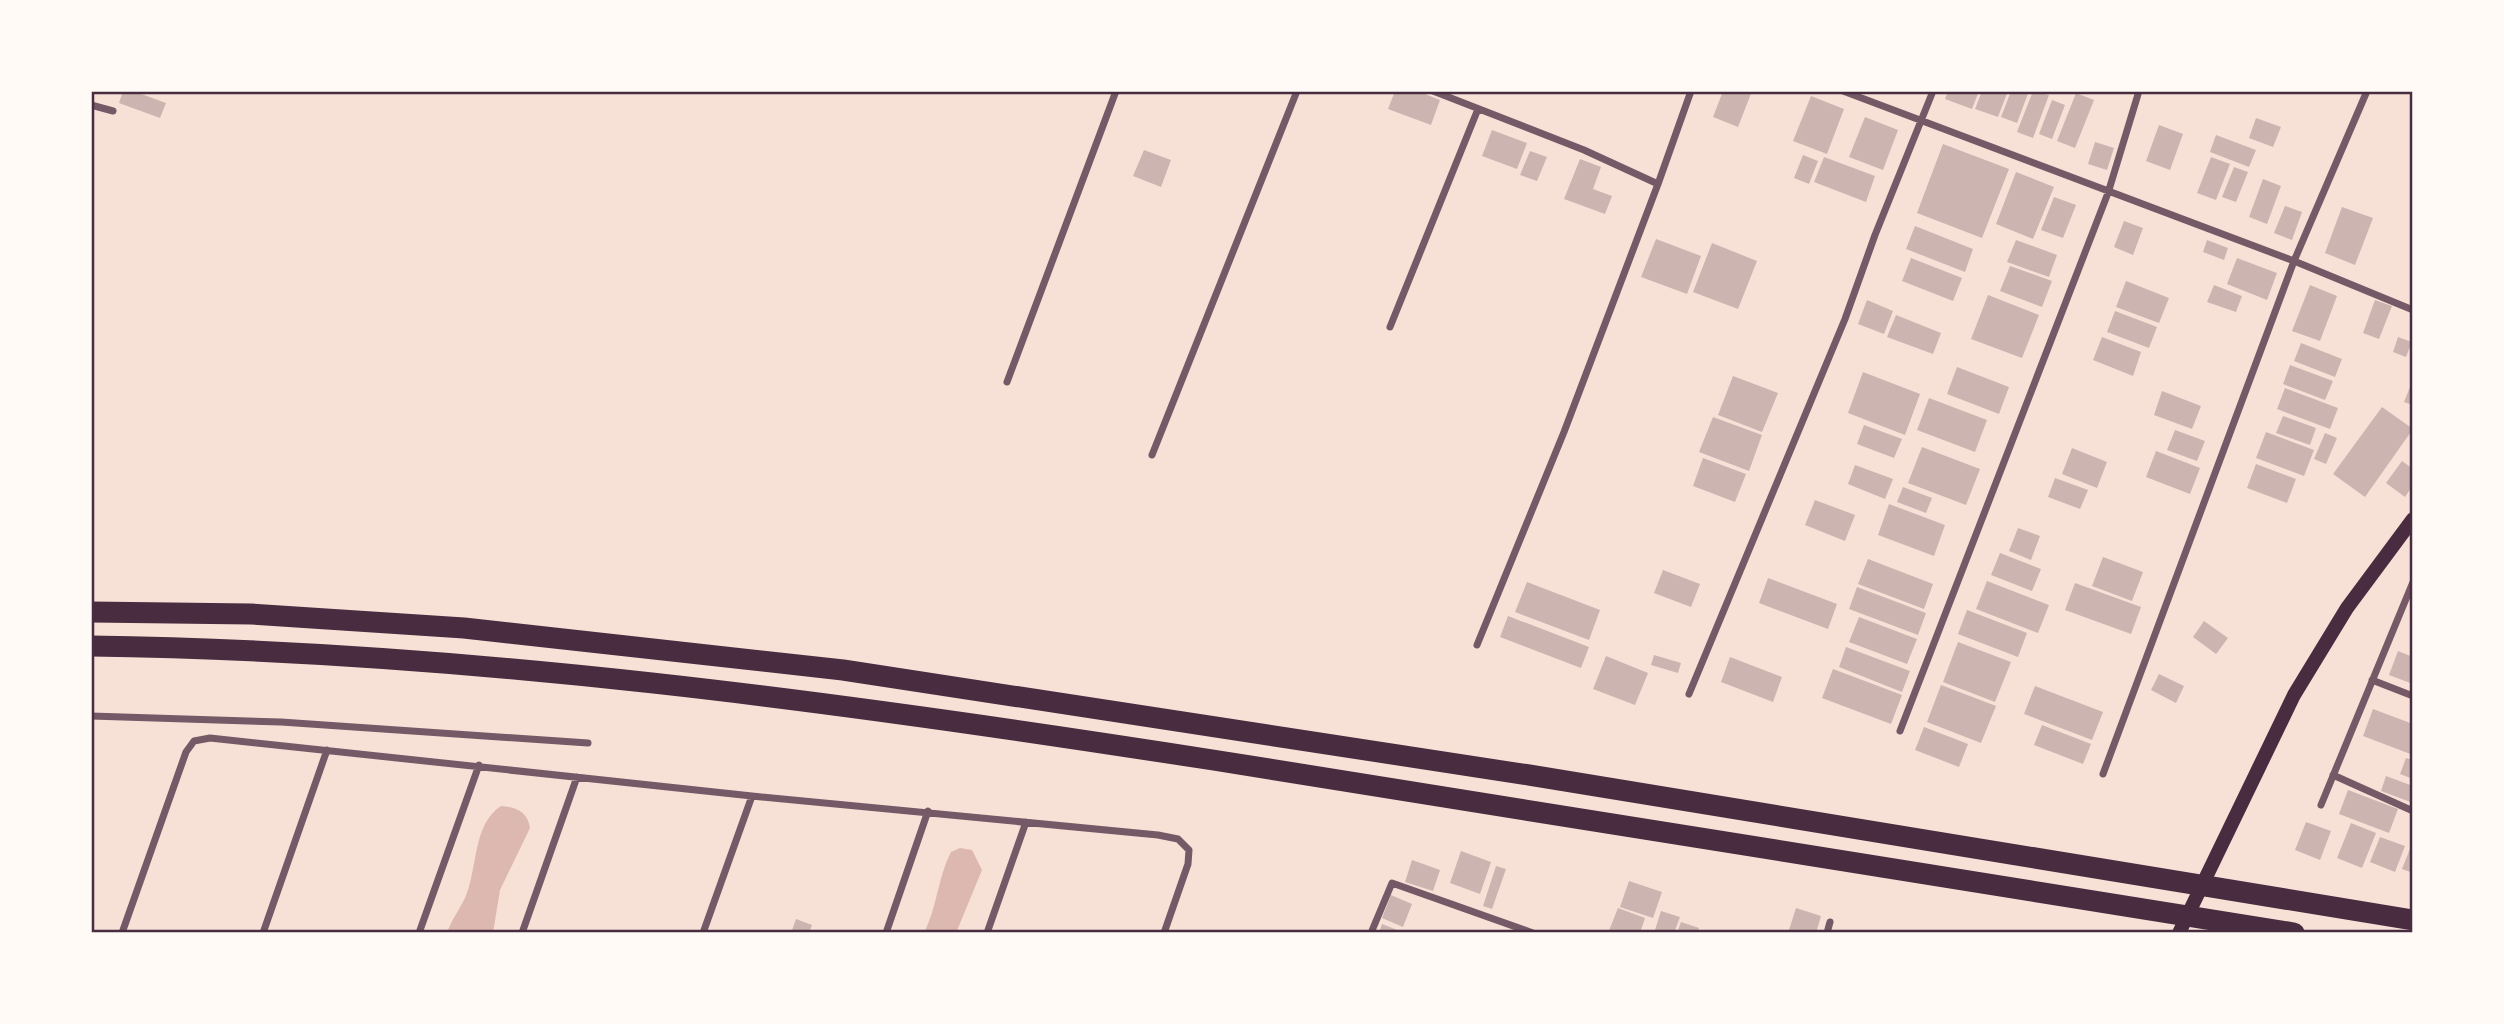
<svg xmlns="http://www.w3.org/2000/svg" width="2504" height="1024" font-family="'Varela Round',sans-serif">
<style>
.water{fill:#dcb8b0}
.building{fill:#ccb4b1}
.lines{fill:none;stroke-linecap:round;stroke-linejoin:round}
.minor{stroke:#755966;stroke-width:7}
.secondary{stroke:#4a2c40;stroke-width:14}
.motorway{stroke:#4a2c40;stroke-width:21}
.neatline{fill:none;stroke:#4a2c40;stroke-width:2.5}
</style>
<rect width="100%" height="100%" fill="#f7e1d7"/>
<!-- water -->
<path class="water" d="M501,806C516,807 528,812 530,828L500,890L493,933H447C451,921 459,910 465,898C478,869 472,825 501,806Z
M960,848L972,850L982,870L956,933H924C937,907 938,877 951,852Z"/>
<!-- building -->
<path class="building" d="M123,91H133L166,103L160,118L119,103Z
M1395,91H1417L1440,100L1431,125L1388,109Z
M1723,91H1752L1738,127L1713,117Z
M1948,91H1979L1972,109L1945,99Z
M1982,91H2008L1998,117L1975,109Z
M2011,91H2029L2017,123L2001,117Z
M2033,91L2049,95L2033,138L2017,132Z
M2076,93L2094,100L2075,148L2057,141Z
M1811,96L1844,109L1827,154L1793,141Z
M2052,100L2065,105L2052,139L2039,134Z
M1865,117L1898,130L1883,170L1849,157Z
M2256,118L2281,127L2273,147L2249,138Z
M2159,125L2183,134L2170,170L2146,161Z
M1492,130L1527,143L1517,169L1482,156Z
M2216,135L2256,150L2249,167L2210,152Z
M2095,142L2114,148L2107,170L2088,164Z
M1943,144L2009,169L1982,238L1917,213Z
M1144,150L1171,160L1161,187L1133,176Z
M1530,151L1547,157L1537,181L1520,175Z
M1803,155L1818,161L1809,184L1794,178Z
M1824,157L1875,176L1866,202L1814,182Z
M2211,157L2230,164L2216,200L2197,193Z
M1580,159L1601,167L1593,189L1612,196L1605,214L1564,199Z
M2234,167L2248,172L2236,202L2222,197Z
M2016,172L2054,187L2033,239L1996,224Z
M2263,179L2281,186L2267,224L2249,217Z
M2054,197L2076,205L2063,238L2041,230Z
M2285,206L2302,212L2292,240L2274,233Z
M2342,207L2373,218L2355,265L2325,253Z
M2124,221L2143,228L2133,255L2114,247Z
M1915,226L1973,249L1965,272L1906,249Z
M1656,239L1701,256L1687,294L1641,277Z
M2016,240L2057,255L2049,277L2007,262Z
M2207,240L2228,248L2224,260L2203,252Z
M1712,243L1757,261L1738,309L1693,292Z
M1911,258L1962,278L1953,301L1902,281Z
M2237,258L2277,273L2267,300L2227,284Z
M2010,266L2052,281L2042,307L2000,291Z
M2126,281L2169,298L2159,323L2116,307Z
M2214,285L2242,296L2236,312L2207,302Z
M2310,285L2337,296L2320,341L2292,331Z
M1988,295L2039,315L2022,358L1971,339Z
M1867,300L1893,311L1884,334L1858,324Z
M2375,300L2392,306L2379,339L2363,333Z
M2115,311L2157,327L2149,348L2107,332Z
M1896,315L1941,333L1933,354L1887,337Z
M2102,337L2141,352L2133,376L2093,360Z
M2398,337L2412,342L2406,357L2393,352Z
M2301,343L2342,359L2335,377L2294,361Z
M2290,365L2333,381L2325,400L2283,384Z
M1957,367L2009,387L1999,414L1947,394Z
M1863,372L1920,394L1905,435L1848,413Z
M1733,376L1778,393L1762,432L1718,415Z
M2410,387L2413,388V405L2404,402Z
M2285,388L2338,408L2330,429L2277,409Z
M2162,391L2201,406L2192,429L2154,415Z
M1929,398L1987,420L1975,452L1917,430Z
M2382,407L2413,429L2365,497L2333,474Z
M2283,416L2316,428L2310,445L2276,433Z
M1713,417L1762,435L1749,471L1699,452Z
M1864,425L1902,439L1894,458L1857,444Z
M2175,430L2205,441L2197,461L2167,450Z
M2266,432L2314,450L2304,476L2256,458Z
M2325,433L2337,438L2326,464L2314,459Z
M1922,447L1980,469L1966,505L1908,483Z
M2072,448L2107,462L2097,488L2062,474Z
M2156,451L2200,468L2190,494L2146,477Z
M1703,458L1746,474L1735,502L1693,486Z
M2402,461L2413,469V485L2405,497L2386,483Z
M2256,464L2296,479L2287,503L2247,488Z
M1855,465L1893,479L1885,499L1848,484Z
M2055,478L2088,490L2080,509L2048,497Z
M1903,487L1932,498L1926,513L1897,502Z
M1815,500L1855,515L1845,541L1805,525Z
M1889,504L1945,525L1934,556L1878,535Z
M2018,528L2040,536L2031,560L2009,551Z
M2000,553L2041,569L2032,591L1991,575Z
M2103,557L2143,572L2132,601L2092,586Z
M1868,559L1933,584L1924,609L1858,584Z
M1663,570L1700,584L1691,607L1654,593Z
M1768,578L1837,604L1828,629L1759,603Z
M1987,581L2049,605L2038,633L1976,609Z
M1527,582L1600,610L1589,640L1515,612Z
M2075,583L2141,607L2131,634L2065,610Z
M1857,587L1926,613L1918,635L1849,609Z
M1967,610L2027,633L2018,657L1958,634Z
M1508,616L1589,647L1581,668L1500,637Z
M1859,617L1917,639L1907,664L1849,642Z
M2204,621L2228,638L2216,654L2193,637Z
M1958,642L2011,662L1995,702L1943,682Z
M1846,647L1910,671L1902,692L1839,667Z
M2398,651L2413,657V684L2389,675Z
M1654,655L1681,663L1678,673L1651,665Z
M1606,656L1648,673L1635,705L1593,689Z
M1730,657L1782,677L1773,702L1721,682Z
M1833,669L1902,695L1891,724L1822,698Z
M2159,674L2184,686L2176,703L2151,690Z
M1941,685L1996,706L1981,743L1927,722Z
M2035,686L2103,712L2092,740L2024,714Z
M2373,709L2413,724V755L2363,736Z
M2042,725L2091,744L2083,764L2034,745Z
M1924,727L1968,744L1959,767L1915,750Z
M2406,758L2413,760V779L2400,774Z
M2386,776L2413,786V803L2381,791Z
M2348,790L2398,809L2389,833L2339,814Z
M2306,822L2331,831L2320,860L2295,850Z
M2351,823L2376,833L2362,868L2337,858Z
M2380,837L2405,846L2395,872L2370,862Z
M2413,841V873L2402,869Z
M1461,851L1491,862L1480,894L1450,883Z
M1412,860L1440,870L1433,891L1405,882Z
M1496,866L1506,869L1492,909L1483,906Z
M1629,881L1662,892L1653,918L1620,907Z
M1391,895L1412,904L1403,927L1382,918Z
M1618,908L1645,918L1640,933H1608Z
M1796,908L1821,916L1816,933H1788Z
M1661,911L1680,917L1674,933H1654Z
M796,919L812,925L809,933H791Z
M1681,922L1699,928L1697,933H1677Z
M1382,924L1405,933H1379Z"/>
<g class="lines">
<!-- minor -->
<path class="minor" d="M1433,91L1584,150L1658,184L1691,91
M1843,91L2294,261L2413,310
M91,105L113,111
M1390,327L1478,109
M1007,382L1116,91
M1152,455L1297,91
M1477,645L1564,432L1658,184
M2372,680L2413,696
M1689,694L1845,319L1875,235L1933,91
M91,716L281,722L588,743
M1900,731L2108,193L2139,91
M2103,774L2294,261L2367,91
M2333,775L2413,811
M2321,805L2413,582
M122,933L186,752L194,741L210,738L752,796L1158,835L1178,839L1189,850L1188,864L1164,933
M263,933L327,750
M419,933L479,765
M522,933L577,777
M703,933L752,796
M886,933L928,811
M987,933L1026,822
M1371,933L1392,883L1533,933
M1827,933L1830,922"/>
<!-- secondary -->
<path class="secondary" d="M2179,933L2294,695L2347,608L2413,519"/>
<!-- motorway -->
<path class="motorway" d="M91,612L251,614L464,628L843,670L1529,775L2413,920
M91,646C468,651 841,702 1213,760C1573,815 1933,877 2294,933"/>
</g>
<!-- border -->
<rect width="2504" height="1024" fill="none" stroke="#fffaf5" stroke-width="186"/>
<rect x="93" y="93" width="2318" height="838" class="neatline"/>
</svg>
